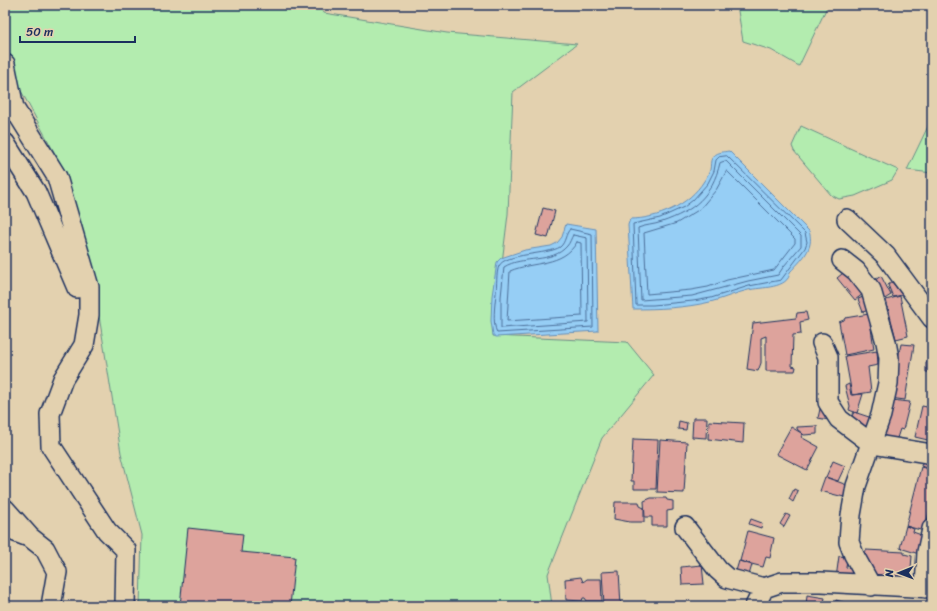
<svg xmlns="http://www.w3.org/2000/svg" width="937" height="611" font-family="Sriracha,sans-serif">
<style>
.green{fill:#b3ecaf;stroke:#678e86}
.water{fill:#96cef5;stroke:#658eb9}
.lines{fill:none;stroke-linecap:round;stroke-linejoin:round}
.shore{stroke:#4c6f9a;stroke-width:1}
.building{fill:#dda39c;stroke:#1b2f5e}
.minor-casing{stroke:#1b2f5e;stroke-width:22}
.minor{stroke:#e3d1af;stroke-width:19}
</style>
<rect width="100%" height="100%" fill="#e3d1af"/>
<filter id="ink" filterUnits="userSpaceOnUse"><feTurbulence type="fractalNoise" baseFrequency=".025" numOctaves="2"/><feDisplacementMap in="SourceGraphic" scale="8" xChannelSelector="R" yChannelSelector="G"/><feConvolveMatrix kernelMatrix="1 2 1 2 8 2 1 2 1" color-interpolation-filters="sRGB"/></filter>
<g filter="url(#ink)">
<!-- green -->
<path class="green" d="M5,5H317L324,13L447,33L577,44L513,92L508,214L493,336L627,342L654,375L602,438L548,574L552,606H140L142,535L121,453L96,297L67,176L5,61Z
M737,5H828L799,66L771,50L743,41Z
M932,118V173L907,170Z
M801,126L898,170L892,180L855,196L839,199L831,195L794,151L792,146Z"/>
<!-- water -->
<path class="water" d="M729,151L809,231C815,249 801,260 790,272C789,289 761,287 748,290C735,293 723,299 710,302C685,308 658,309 633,309L628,225L630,219C658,219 689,205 704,181C706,178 709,173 710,170C711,166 710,161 712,158C716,152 723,152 729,151Z
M566,224L596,229L598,331L496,337L493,335L491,321L492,296L497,262L501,258L525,250L551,246L557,243L562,237Z"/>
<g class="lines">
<!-- shore -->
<path class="shore" d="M727,156L805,233L807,242L805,248L781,280L749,286L711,298L693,301L653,305H636L633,224L660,218L684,207L693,200L708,183L714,171L716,160L719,157Z
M726,161L801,236V246L784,266L778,275L748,281L692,296L641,300L638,228C645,225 654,225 662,222C694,211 712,196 720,163Z
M727,171L795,239V243L774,270L727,280L708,287L691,290L647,294L644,233L677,223L700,209L716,190Z
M570,229L592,234L593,327L497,333C492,322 495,305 496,293C497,285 496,273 499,266C505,253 548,255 560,247C566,242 565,234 570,229Z
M573,235L587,238L588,322L501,328V297L504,267C523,255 552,264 567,246C570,243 571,238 573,235Z
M577,242L581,243L582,316L507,321L510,271C533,261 563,267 577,242Z"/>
</g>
<!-- building -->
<path class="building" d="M543,208L555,211L548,238L536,235Z
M848,269L867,291L855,300L837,278Z
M881,276L891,295L883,300L872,282Z
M892,282L902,295L893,297L888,285Z
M866,296L871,309L863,312L858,299Z
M900,296L908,336L896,339L886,300Z
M806,312L808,320L800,322L801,334L793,335L792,366L796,367L795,371H766V336L761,338V363L758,371L747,369L753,323L796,318L797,313Z
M869,314L874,349L845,355L839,322L844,320L845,318Z
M901,344L914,345L905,400L890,398Z
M877,351L878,365L868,367L871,392L852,395L845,356Z
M932,361V372H926V362Z
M849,384L851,395L863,394L857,413L849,410L850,406L845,386Z
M891,400L910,402L903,430L900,429L896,441L880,437Z
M922,406L932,408V441L915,437Z
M820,409L827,410L826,417L829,418V420L818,418Z
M854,412L875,419L871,430L857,425L858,420L851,418Z
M693,418H707L706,438L692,437Z
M679,421L687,423L686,430L678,429Z
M709,421L744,423L743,443L708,439Z
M817,426V434L804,435L797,429V427Z
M791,427L803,434L801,437L819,447L807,470L776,454Z
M633,439L658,440L656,489H634V481H631Z
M660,440L687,442L684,493L657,492Z
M923,459L932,462V470L921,466Z
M833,461L845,466L838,481L826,477Z
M921,467L932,470V501L924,531L906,526Z
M825,477L847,485L848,498L820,491Z
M794,489L798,491L793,502L789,499Z
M651,498H666L667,500L673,501V510L667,511V526H652V517H645L644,501Z
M615,502H639L640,506L644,508V522H630L614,519Z
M786,514L790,516L784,527L780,524Z
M751,519L762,523L761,528L749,524Z
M906,526L914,529L913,532L924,536L919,554L900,548Z
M188,528L243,534L241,552L295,557L290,606H180Z
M748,531L774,538L770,558L766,557L763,567L740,561Z
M866,550L904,552V554L912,556L910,580L878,578L864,565Z
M839,556L847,557L846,568L852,569L851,580L836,578Z
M739,561L752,565L749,575L736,571Z
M702,565L704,584L682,585L681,567Z
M619,571L621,606H604L602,572Z
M581,577L583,582L587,579H601L602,601H587L585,598H583L582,601L566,600L565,579Z
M807,595L825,598L823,606H806Z
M836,600L849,604L848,606H835Z
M162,603L180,604V606H162Z"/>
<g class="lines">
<defs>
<path id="minor" d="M5,64L14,108L57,177L89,287V315L84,345L63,379L50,414L51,446L107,531L126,550L125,606
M5,143L36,192L77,288
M847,219L886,256L932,318
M842,260L856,271L871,290L886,342L889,358L888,383L881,415L856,486L851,515L849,542L854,555L871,586
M822,343L828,357V402L839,419L872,444L932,454
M5,509L29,536
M685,527L718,570L727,578L764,588L782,582H821L932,588
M5,528L31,538L45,549L57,572L51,606
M925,588L927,552L932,529
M755,606L764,588"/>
</defs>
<!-- minor casing -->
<use href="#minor" class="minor-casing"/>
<!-- minor -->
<use href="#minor" class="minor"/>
</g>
</g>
<!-- margin -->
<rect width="937" height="611" fill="none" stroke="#e3d1af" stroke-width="20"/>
<rect x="10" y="10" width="917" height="591" fill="none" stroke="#1b2f5e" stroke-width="1.5" filter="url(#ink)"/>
<!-- north arrow -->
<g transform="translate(899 573) rotate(269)" stroke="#e3d1af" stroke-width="3" paint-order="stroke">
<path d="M0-3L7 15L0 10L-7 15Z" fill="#1b2f5e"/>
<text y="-6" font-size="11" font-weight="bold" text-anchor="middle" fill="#1b2f5e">N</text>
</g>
<!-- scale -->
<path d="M20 36v6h115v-6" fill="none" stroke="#1b2f5e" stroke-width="2"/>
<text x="26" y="36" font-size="12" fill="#1b2f5e" stroke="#e3d1af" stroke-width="3" paint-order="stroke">50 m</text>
</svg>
